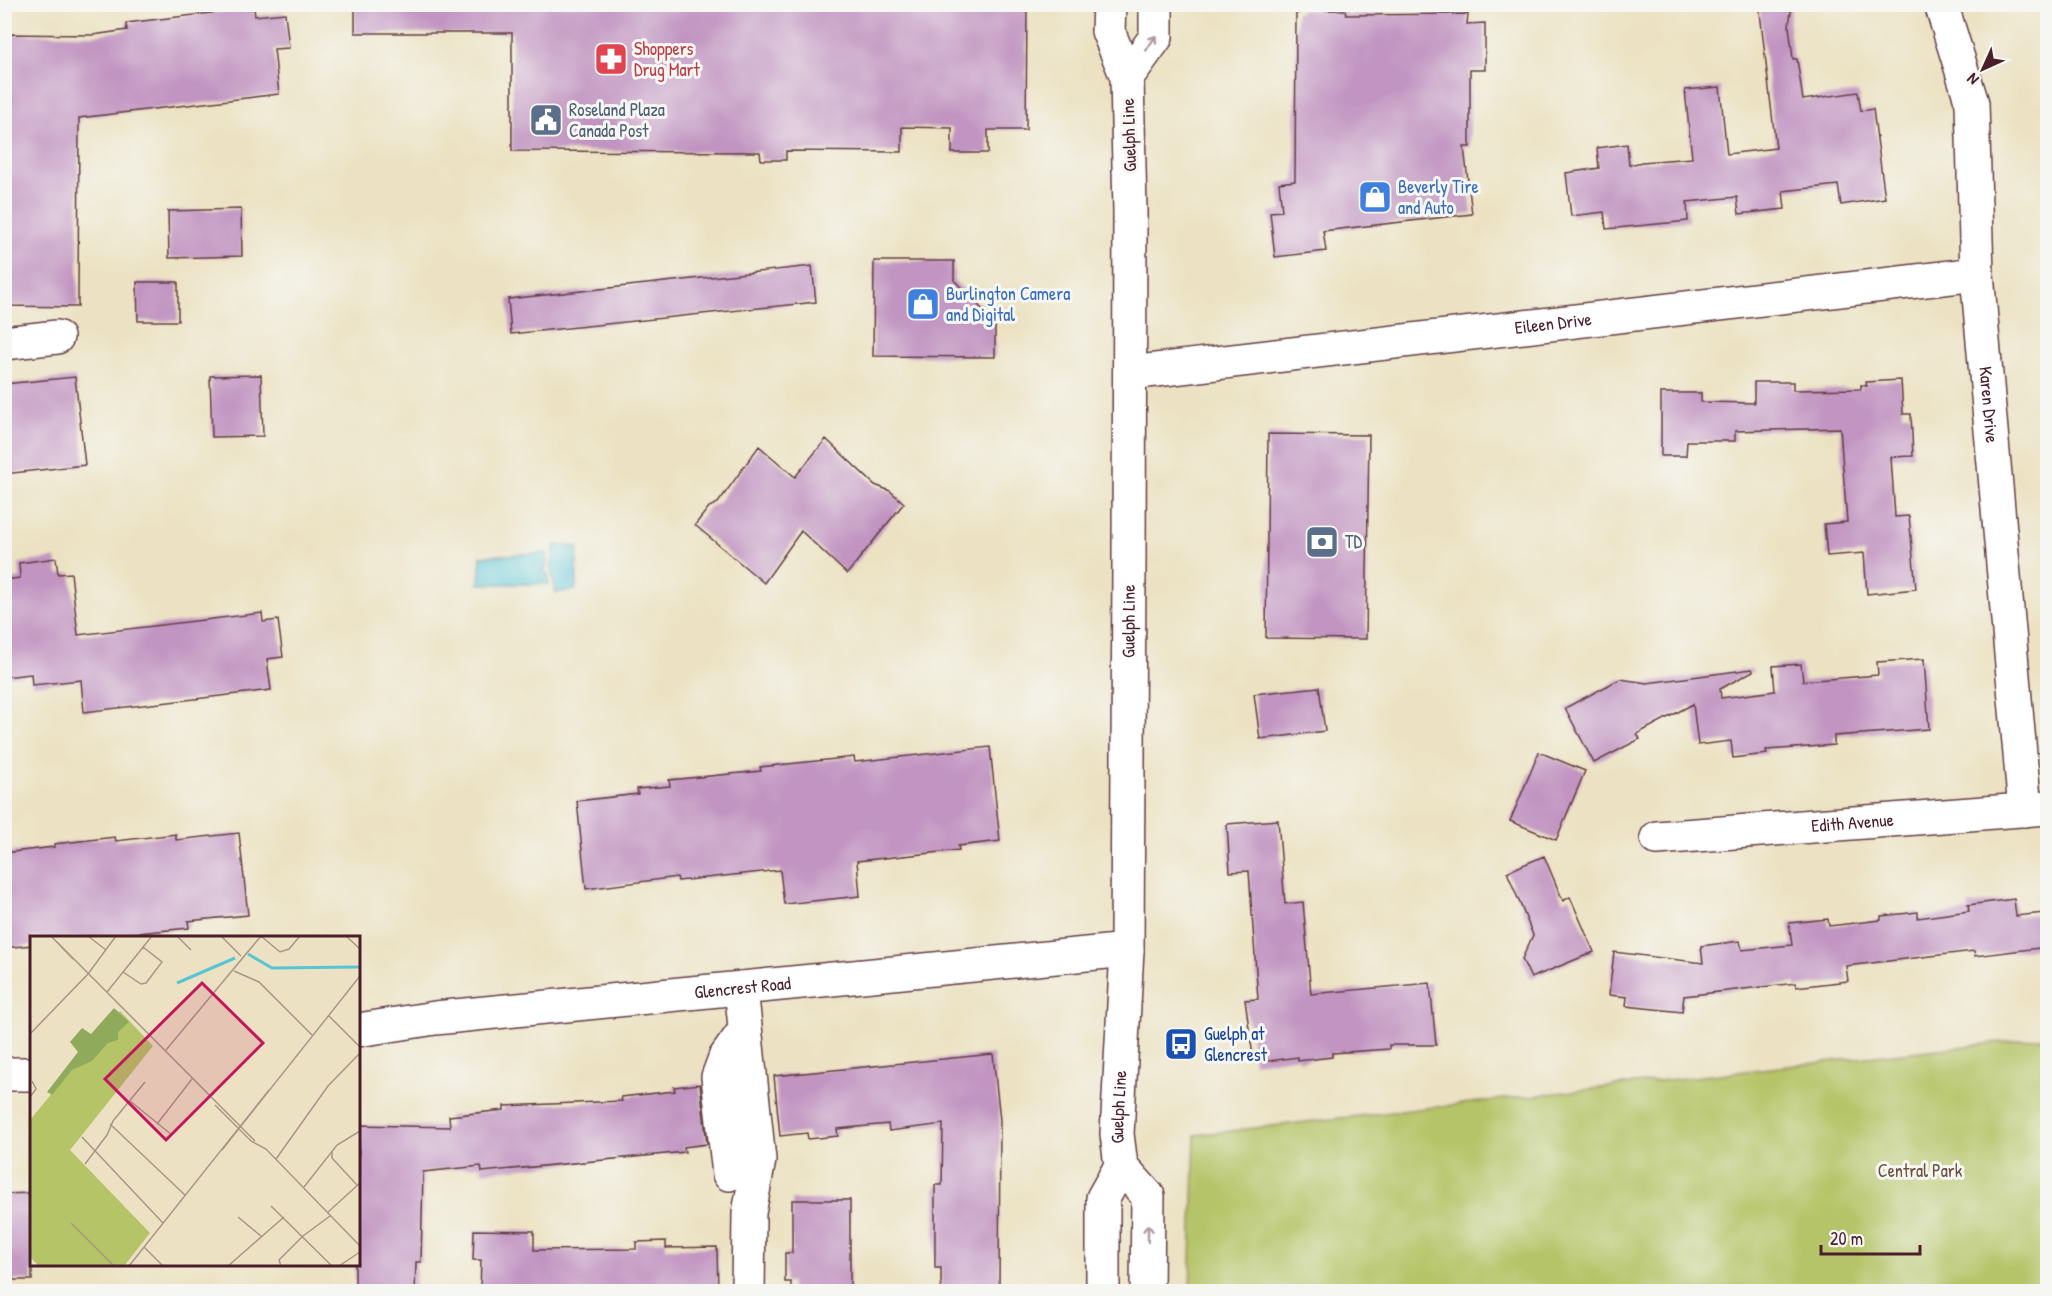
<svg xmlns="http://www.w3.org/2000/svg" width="2052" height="1296" font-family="'Patrick Hand',sans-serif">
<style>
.green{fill:#b5c467;stroke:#807249;stroke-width:1.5}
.water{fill:#59c4d4;stroke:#527280;stroke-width:1.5}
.building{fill:#c194c1}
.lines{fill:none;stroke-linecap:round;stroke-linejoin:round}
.minor-casing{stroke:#623c42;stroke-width:36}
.major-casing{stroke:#623c42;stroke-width:36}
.minor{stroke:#fff;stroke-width:33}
.major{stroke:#fff;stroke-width:33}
.oneway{stroke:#ae9aa0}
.labels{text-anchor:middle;stroke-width:6;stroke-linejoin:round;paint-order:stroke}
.health-label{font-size:18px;fill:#be3a42;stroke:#f6f6f2;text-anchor:start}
.service-label{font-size:18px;fill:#4e5e75;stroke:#f6f6f2;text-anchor:start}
.street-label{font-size:18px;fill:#4a1f2b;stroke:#f6f6f2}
.shop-label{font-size:18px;fill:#366cbe;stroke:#f6f6f2;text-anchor:start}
.transit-label{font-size:18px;fill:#164399;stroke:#f6f6f2;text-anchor:start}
.park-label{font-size:18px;fill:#6a513d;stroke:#f6f6f2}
.inset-river{fill:none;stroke:#59c4d4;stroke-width:3}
.inset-road{fill:none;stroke:#ab9486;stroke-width:1.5}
.view{fill:#c2185b;fill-opacity:0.15;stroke:#c2185b;stroke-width:3}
.inset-edge{fill:none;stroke:#4a1f2b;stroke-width:3}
</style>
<rect width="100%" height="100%" fill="#f6f6f2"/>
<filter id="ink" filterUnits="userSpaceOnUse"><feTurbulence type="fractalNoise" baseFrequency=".0167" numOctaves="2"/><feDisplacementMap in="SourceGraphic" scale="12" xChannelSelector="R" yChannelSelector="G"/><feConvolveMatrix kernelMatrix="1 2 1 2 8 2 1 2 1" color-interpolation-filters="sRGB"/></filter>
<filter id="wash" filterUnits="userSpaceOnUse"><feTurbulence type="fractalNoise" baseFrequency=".008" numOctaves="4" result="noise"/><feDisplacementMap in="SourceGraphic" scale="24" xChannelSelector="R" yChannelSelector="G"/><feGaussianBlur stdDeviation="1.35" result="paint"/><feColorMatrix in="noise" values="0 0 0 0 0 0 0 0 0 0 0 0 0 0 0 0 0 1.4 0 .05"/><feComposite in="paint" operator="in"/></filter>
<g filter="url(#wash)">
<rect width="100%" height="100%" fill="#ece2c3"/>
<!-- green -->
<path class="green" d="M2047,1037V1291H1190L1195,1135L1858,1058Z"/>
<!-- water -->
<path class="water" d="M555,545L578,547L576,590L556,593L551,570Z
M548,553L547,565L544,570L548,575L549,584H479L481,556Z"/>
<g id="blocks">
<!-- building -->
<path class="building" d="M355,4H1027L1026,130H988V153H952V128L902,127V152L786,151V160H761L760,152L512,151V33H355Z
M1759,4H1792L1789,26L1793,59H1797L1803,100L1858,92L1861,111L1873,109L1885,198L1841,205L1838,185L1783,191L1785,209L1739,214L1737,197L1687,202L1688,221L1606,229L1604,212L1571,216L1566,173L1599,168L1597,148L1627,144L1629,165L1642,162L1692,158L1685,90L1720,87L1727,154L1776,148Z
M254,8L255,16L285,13L289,48L274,49L279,94L79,118L78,307L4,306V34L93,35L127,30L126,23Z
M1300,10H1345L1346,15L1468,14L1467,24L1485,23V70H1470V147H1464L1472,214L1323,231L1326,251L1275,257L1270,212L1282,211L1279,183L1295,181L1296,13H1300Z
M241,209L242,256L169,258L168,211Z
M874,261H954V280L982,309H995V357L873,356Z
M812,266L816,302L511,334L508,299Z
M137,282H178V321H138Z
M261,375L263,436L212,437L210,376Z
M75,377L85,465L4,474V384Z
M1901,380L1903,414H1911L1913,456L1891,457L1895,517L1909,516L1916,589L1867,594L1864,553L1827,556L1824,524L1847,522L1840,428L1735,431V441H1687L1686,456H1661V393H1701V402L1754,403V382H1793V390L1861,389V385L1867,386L1866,382Z
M1268,434L1369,435L1366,639L1266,638Z
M826,439L875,485L890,491L904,503L847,574L801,531L764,583L695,525L709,507L718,503L759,446L795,477Z
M56,558L58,574L71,573L78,635L262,613L263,622L278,620L283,657L267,659L271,690L84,712L81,680L32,685L31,674L4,677V580L20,578L19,563Z
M1924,659L1929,729L1834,736V745L1766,750L1767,754L1733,758L1731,741L1698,745L1693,704L1637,734L1640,739L1594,763L1565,708L1620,679L1647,683L1752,669L1753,671L1720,689L1721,698L1775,691L1773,666L1801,664L1803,681L1878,675L1877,662Z
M1319,687L1325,731L1260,739L1254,694Z
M990,747L1000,841L958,846L959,850L857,861L860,896L784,904L780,870L678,881L677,877L586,889L577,801L638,794L637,789L670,786L669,780L761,771L760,767L854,757L855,762Z
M1539,752L1585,771L1556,840L1510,821Z
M1278,820L1285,904L1303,902L1311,994L1430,983L1436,1045H1389V1049L1332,1053V1057L1298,1061V1057L1254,1063L1245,1000L1258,999L1249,871L1230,872L1227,824Z
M239,833L248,915L188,921L189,928L127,934V938H32V945L4,948V853L54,847V844L115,837L116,841L176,834V840Z
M1544,856L1563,901L1570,897L1594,952L1531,978L1522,959L1533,935L1507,872Z
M2014,899L2016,916L2044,913L2048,947L1975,956L1974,951L1846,966L1848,981L1796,987V983L1684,996L1682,1012L1626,1006L1627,997L1609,995L1614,952L1703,963L1701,946L1740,941L1742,950L1792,945L1789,923L1828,919L1829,926L1881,920V916L1918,912V918L1969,911L1968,905Z
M993,1054L1000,1120L999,1292H941V1268H935V1185H942L943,1124L889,1131L888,1124L837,1129L838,1136L808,1139L807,1133L780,1136L774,1076Z
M700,1084L707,1144L684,1147L685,1152L482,1172L481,1166L423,1172L421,1262H416L415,1292H355V1264H358L359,1125L450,1127L449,1116L504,1110V1106L622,1101L621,1097L675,1091L674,1087Z
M32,1193V1280H4V1194Z
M792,1200H850V1292H791V1282H785V1253H792Z
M474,1230L534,1231V1250L636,1249V1242L666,1241V1248L717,1247L718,1292H480L481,1260H473Z"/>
</g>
</g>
<g filter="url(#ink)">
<use href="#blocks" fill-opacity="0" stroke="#623c42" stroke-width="1.5"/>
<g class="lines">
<defs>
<g id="minor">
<path id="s1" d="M1941,4L1972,103L1977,274L2025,810"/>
<path d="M4,343L57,337"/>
<path id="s2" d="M1130,373L1977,274"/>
<path id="s3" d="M1657,838L2047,808"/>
<path d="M741,988L759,1160L749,1213L748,1292"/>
<path id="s4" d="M358,1030L435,1018L1127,950"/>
<path d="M4,1074H32"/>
<path d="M729,1174L718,1077L725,1058L745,1030"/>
</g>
<g id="major">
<path d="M1127,77L1156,37V4"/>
<path d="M1121,1166L1148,1196L1147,1292"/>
<path id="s5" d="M1103,1292V1198L1121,1166L1117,1134L1127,950L1129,565L1130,211L1127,77L1108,31L1109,4"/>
</g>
</defs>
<!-- minor casing -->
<use href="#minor" class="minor-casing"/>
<!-- major casing -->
<use href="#major" class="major-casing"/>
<!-- minor -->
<use href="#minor" class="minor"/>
<!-- major -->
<use href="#major" class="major"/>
</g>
<!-- one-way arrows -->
<defs><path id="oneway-shaft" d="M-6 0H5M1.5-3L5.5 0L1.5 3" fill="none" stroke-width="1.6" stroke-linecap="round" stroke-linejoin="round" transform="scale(1.5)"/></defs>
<g class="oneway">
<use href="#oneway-shaft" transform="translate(1151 43) rotate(-57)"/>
<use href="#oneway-shaft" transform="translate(1148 1233) rotate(-89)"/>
</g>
</g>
<!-- icons -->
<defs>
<symbol id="pharmacy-square" viewBox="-11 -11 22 22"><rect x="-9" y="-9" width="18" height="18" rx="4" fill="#e0444e" stroke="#f6f6f2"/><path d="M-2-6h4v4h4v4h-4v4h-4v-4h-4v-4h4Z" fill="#fff"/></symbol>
<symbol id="civic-square" viewBox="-11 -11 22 22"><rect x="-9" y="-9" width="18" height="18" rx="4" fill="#5c6f8a" stroke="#f6f6f2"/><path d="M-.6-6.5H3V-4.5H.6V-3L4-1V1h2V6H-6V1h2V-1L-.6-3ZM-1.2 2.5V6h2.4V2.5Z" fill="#fff"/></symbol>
<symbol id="shop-square" viewBox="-11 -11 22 22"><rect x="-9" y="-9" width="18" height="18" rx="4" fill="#3f7fe0" stroke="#f6f6f2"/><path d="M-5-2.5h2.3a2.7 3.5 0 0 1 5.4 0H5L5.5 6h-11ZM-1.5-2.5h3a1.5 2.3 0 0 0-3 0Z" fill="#fff"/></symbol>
<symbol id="bank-square" viewBox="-11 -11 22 22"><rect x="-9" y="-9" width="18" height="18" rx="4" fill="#5c6f8a" stroke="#f6f6f2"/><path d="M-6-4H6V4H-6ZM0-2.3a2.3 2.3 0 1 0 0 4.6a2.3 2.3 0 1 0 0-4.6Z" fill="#fff"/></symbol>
<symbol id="bus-square" viewBox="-11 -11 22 22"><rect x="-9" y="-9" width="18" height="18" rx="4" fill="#1a4fb4" stroke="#f6f6f2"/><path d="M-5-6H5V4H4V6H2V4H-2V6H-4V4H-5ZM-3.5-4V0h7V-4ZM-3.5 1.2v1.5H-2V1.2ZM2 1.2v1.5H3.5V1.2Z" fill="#fff"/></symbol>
</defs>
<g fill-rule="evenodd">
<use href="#pharmacy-square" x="592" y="40" width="38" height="38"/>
<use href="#civic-square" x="527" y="101" width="38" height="38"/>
<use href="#shop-square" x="1356" y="178" width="38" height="38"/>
<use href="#shop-square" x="904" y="285" width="38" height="38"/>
<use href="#bank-square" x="1303" y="523" width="38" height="38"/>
<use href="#bus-square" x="1162" y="1025" width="38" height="38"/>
</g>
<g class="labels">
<!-- health labels -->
<g class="health-label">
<text x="634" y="55">Shoppers<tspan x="634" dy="21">Drug Mart</tspan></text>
</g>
<!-- service labels -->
<g class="service-label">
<text x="569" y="116">Roseland Plaza<tspan x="569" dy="21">Canada Post</tspan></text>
<text x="1345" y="548">TD</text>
</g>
<!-- street labels -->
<g class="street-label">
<text transform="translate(1129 135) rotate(-92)" y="6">Guelph Line</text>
<text dy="6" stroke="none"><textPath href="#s2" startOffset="426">Eileen Drive</textPath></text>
<text dy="6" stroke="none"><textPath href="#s1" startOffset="406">Karen Drive</textPath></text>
<text dy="6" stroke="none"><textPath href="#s5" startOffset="676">Guelph Line</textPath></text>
<text dy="6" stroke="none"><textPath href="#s3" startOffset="196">Edith Avenue</textPath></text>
<text dy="6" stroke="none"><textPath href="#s4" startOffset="387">Glencrest Road</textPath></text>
<text dy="6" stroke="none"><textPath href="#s5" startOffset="190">Guelph Line</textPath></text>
</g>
<!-- shop labels -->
<g class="shop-label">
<text x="1398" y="193">Beverly Tire<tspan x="1398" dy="21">and Auto</tspan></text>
<text x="946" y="300">Burlington Camera<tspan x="946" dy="21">and Digital</tspan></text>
</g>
<!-- transit labels -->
<g class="transit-label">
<text x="1204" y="1040">Guelph at<tspan x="1204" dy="21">Glencrest</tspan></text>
</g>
<!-- park labels -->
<g class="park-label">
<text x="1920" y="1177">Central Park</text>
</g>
</g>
<!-- overview -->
<g transform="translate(30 936)">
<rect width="330" height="330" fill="#ece2c3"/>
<path d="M90,75L123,110L40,214L120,297L94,330H9L0,321V184Z" fill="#b5c467"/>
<path d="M84,72L99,86L88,96V104L78,107L62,125L42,134L22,159L17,156L48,116L40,106L52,92L61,98Z" fill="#90aa5c"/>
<path class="inset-river" d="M218,18L242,32L329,31M147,47L205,22"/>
<path class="inset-road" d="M21,0L43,23M58,0L76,14M147,0L161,14M191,0L211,20M231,0L250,16L259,13L270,0M316,0L330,13M27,6L225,205M204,35L229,46L282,99M93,36L111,48L116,47L132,26L113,11M77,56L122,0M298,79L330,111M0,98L58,38L86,0M136,114L231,0M0,161L6,153L2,145M100,165L142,199M185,169L221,205L236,213L330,310M80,188L155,259M127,188L162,143M52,201L133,287M192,214L330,40M302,216V222L327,249M246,223L298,150L330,117M55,228L77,199L83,185L115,146M274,251L307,209L330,195M241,270L302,330M297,277L330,247M208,281L232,301M41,287L84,330M114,311L133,330M99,330L239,154M198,330L254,281M251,330L249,324L273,300L300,280M309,330L330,316"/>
<path class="view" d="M172,47L233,107L136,204L75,143Z"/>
<rect width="330" height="330" class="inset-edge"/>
</g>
<!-- margin -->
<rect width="2052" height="1296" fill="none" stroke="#f6f6f2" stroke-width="24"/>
<!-- north arrow -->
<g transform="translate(1983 69) rotate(225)" stroke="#f6f6f2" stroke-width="4.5" paint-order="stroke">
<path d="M0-4.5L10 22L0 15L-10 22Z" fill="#4a1f2b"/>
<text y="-9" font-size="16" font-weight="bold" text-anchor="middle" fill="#4a1f2b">N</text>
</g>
<!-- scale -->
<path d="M1821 1245v9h99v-9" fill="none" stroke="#4a1f2b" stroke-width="3"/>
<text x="1830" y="1245" font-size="18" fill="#4a1f2b" stroke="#f6f6f2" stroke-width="4.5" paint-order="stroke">20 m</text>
</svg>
